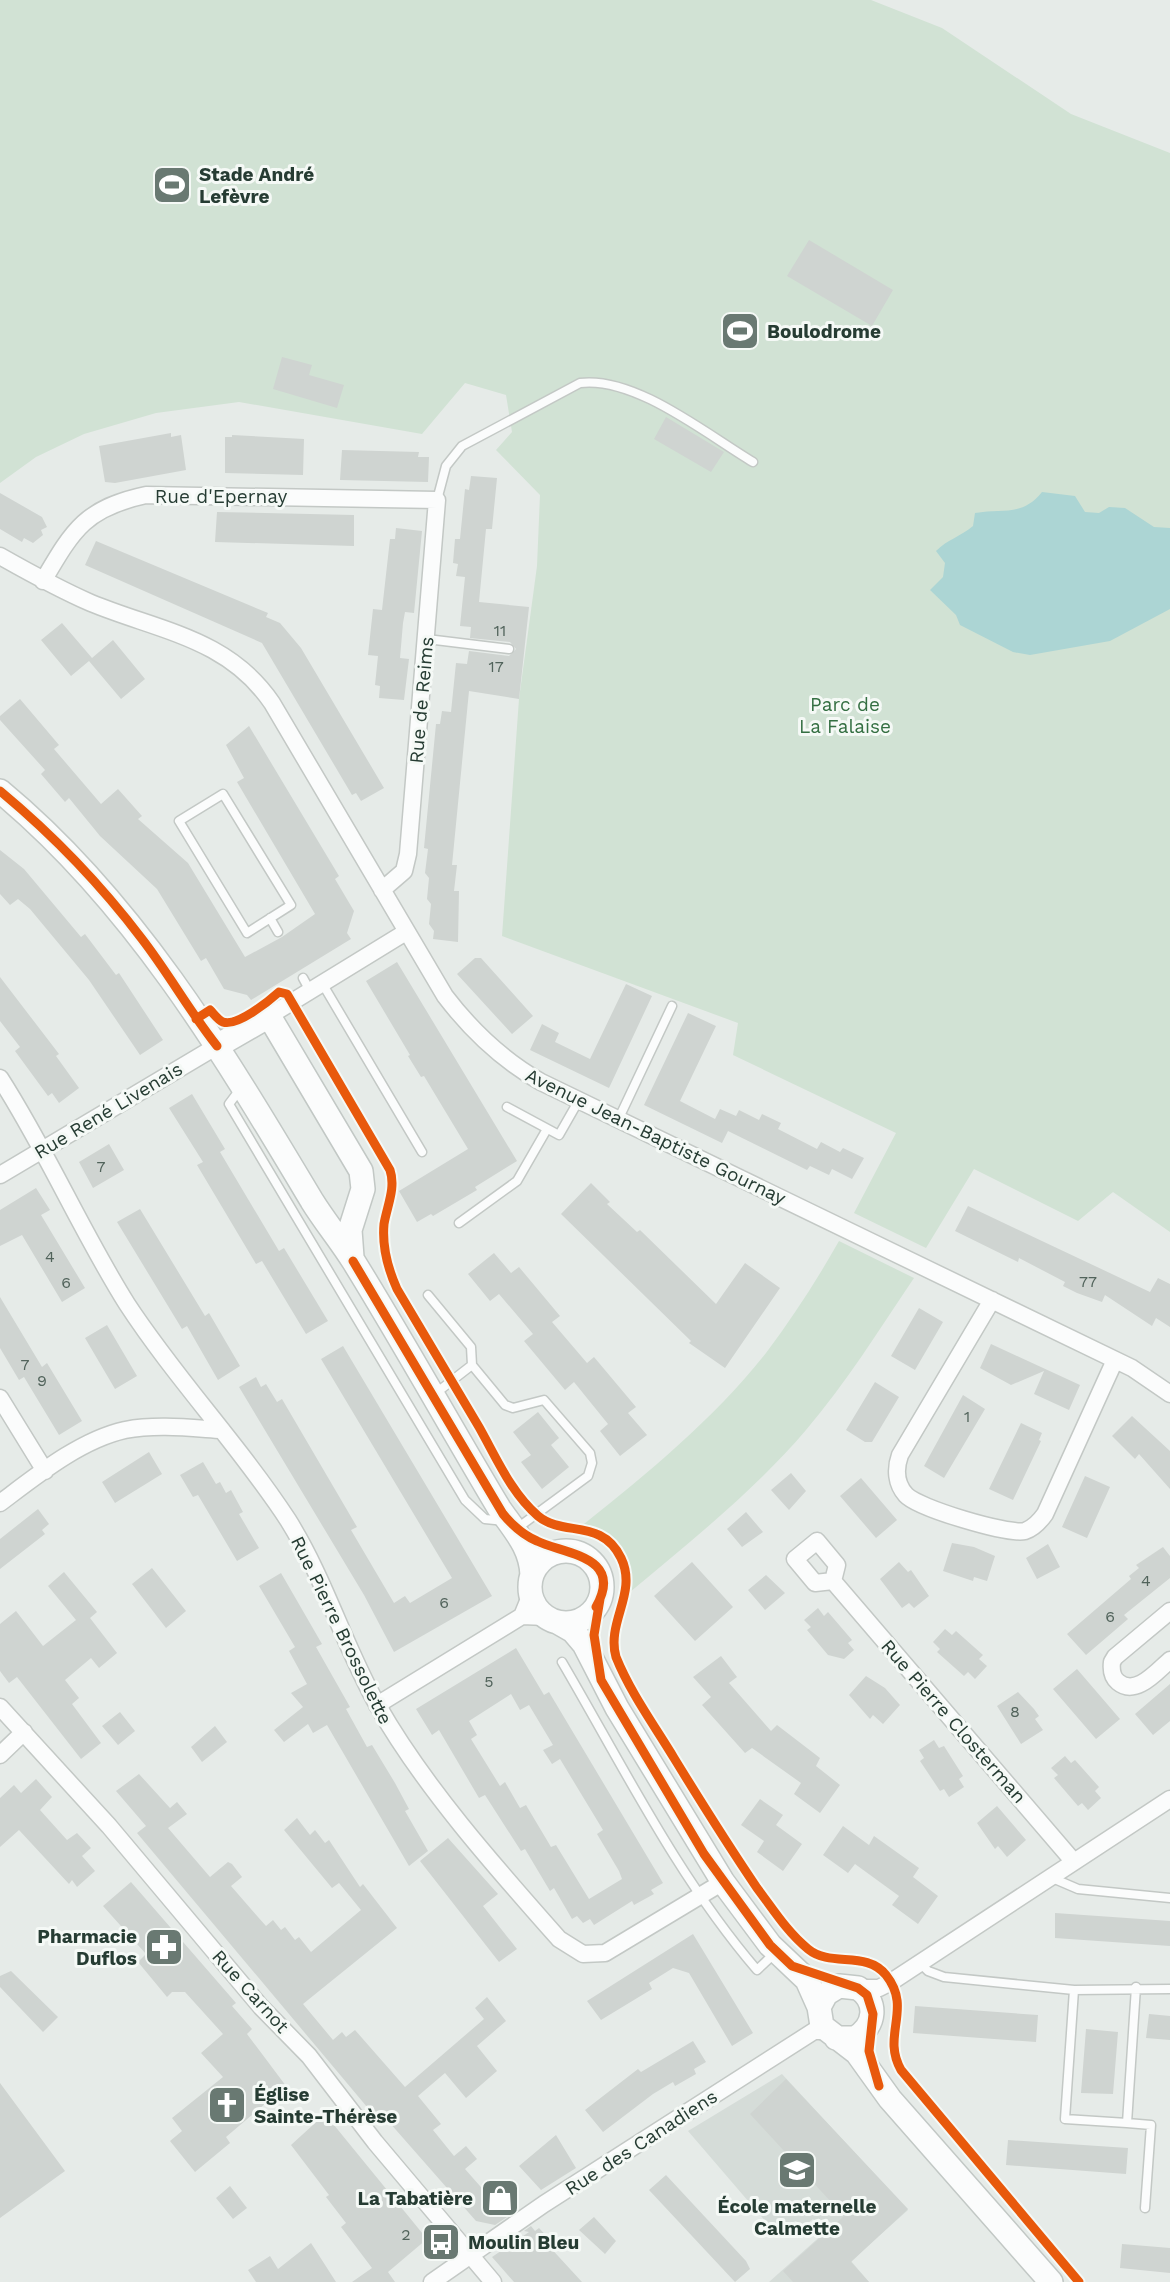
<svg xmlns="http://www.w3.org/2000/svg" width="1170" height="2282" font-family="'Work Sans',sans-serif">
<style>
.built{fill:#d5dcd8}
.green{fill:#d1e2d4}
.water{fill:#acd5d4}
.building{fill:#cfd4d1;fill-rule:evenodd}
.lines{fill:none;stroke-linecap:round;stroke-linejoin:round}
.lane-casing{stroke:#c3c8c5;stroke-width:11}
.street-casing{stroke:#c3c8c5;stroke-width:19}
.secondary-casing{stroke:#c2c8c5;stroke-width:26}
.lane{stroke:#fbfcfc;stroke-width:8}
.street{stroke:#fbfcfc;stroke-width:16}
.secondary{stroke:#fbfcfc;stroke-width:23}
.cycleway-casing{stroke:#f5f9f6;stroke-width:13}
.cycleway{stroke:#e8590c;stroke-width:9}
.labels{text-anchor:middle;stroke-width:6;stroke-linejoin:round;paint-order:stroke}
.number-label{font-size:16px;fill:#51635b}
.poi-label{font-size:19px;font-weight:bold;fill:#263c33;stroke:#f5f9f6;text-anchor:start}
.street-label{font-size:19px;fill:#263c33;stroke:#f5f9f6}
.park-label{font-size:19px;fill:#346f42;stroke:#f5f9f6}
</style>
<rect width="100%" height="100%" fill="#e6ebe8"/>
<!-- built -->
<path class="built" d="M782,2074L908,2210L851,2261L869,2282H769L825,2232L813,2219L802,2228L796,2221L773,2230L688,2131Z"/>
<!-- green -->
<path class="green" d="M0,0H871L942,28L1071,114L1170,153V1232L1113,1192L1078,1221L974,1169L926,1248L854,1213L896,1133L733,1055L738,1023L502,936L519,699L537,566L540,495L496,450L512,432L506,395L465,383L422,434L239,402L156,413L84,434L36,457L0,483Z
M839,1241L914,1278C879,1330 846,1383 806,1430C754,1491 691,1541 630,1592C635,1556 619,1534 584,1524C648,1473 715,1418 766,1353C793,1317 817,1280 839,1241Z"/>
<!-- water -->
<path class="water" d="M1042,492L1075,496L1085,512L1099,513L1109,507L1125,508L1154,527L1170,528V609L1110,641L1030,655L1013,652L960,625L956,615L930,590L943,577L945,563L936,551C948,539 960,537 973,526L975,513C1003,508 1022,517 1042,492Z"/>
<!-- building -->
<path class="building" d="M809,240L893,290L872,326L787,276Z
M282,357L312,365L309,375L344,385L337,408L273,389Z
M666,417L724,452L711,472L654,439Z
M171,433V437L181,435L186,470L115,483L105,482L99,446Z
M232,435L304,439L303,475L225,473V437H232Z
M342,450L419,452L418,457H429L428,482L340,480Z
M471,476L497,478L492,529H486L479,602L529,607L519,699L469,691L452,865H457L454,891H459L458,942L433,939L434,931L429,924L431,904L427,899L429,878L425,873L428,849L424,848L436,724H440L442,711L451,712L456,663L467,664L469,651L509,656L516,649L510,642L470,638L471,627L460,626L465,577L456,576L458,564L453,563L455,539H460L465,489L469,490Z
M0,493L42,517L47,527L41,530L43,535L33,543L24,538L22,542L0,529Z
M217,512L354,515V546L215,542Z
M396,528L422,531L414,613L405,612L403,623L400,658L409,659L404,700L379,698L380,686L375,685L378,656L368,655L373,609L382,610L390,539H395Z
M96,541L268,613L266,617L280,623L301,648L384,788L361,801L356,793L352,795L262,643L85,565Z
M62,623L92,658L113,640L145,679L121,699L89,661L71,676L41,640Z
M20,699L59,745L54,749L101,804L118,789L142,816L138,819L188,863L245,957L282,937L315,914L237,782L244,778L226,745L249,726L339,876L335,879L354,911L347,933L351,939L251,1000L247,995L224,989L206,958L201,961L157,889L100,836L69,798L65,802L41,774L45,770L0,720V716Z
M0,850L24,869L81,937L85,934L116,975L119,973L163,1040L140,1055L89,980L30,909L18,899L10,905L0,894Z
M475,958H481L533,1016L512,1034L457,974Z
M397,962L517,1161L475,1187L477,1190L433,1216L431,1214L417,1222L399,1191L468,1149L424,1076L421,1077L408,1056L410,1055L366,981Z
M0,977L59,1054L56,1056L79,1088L59,1103L52,1093L48,1096L15,1051L20,1047L0,1021Z
M626,984L652,996L609,1088L530,1050L542,1024L559,1033L555,1042L590,1059Z
M688,1013L716,1026L680,1101L715,1119L720,1109L736,1116L739,1110L759,1120L762,1114L781,1123L778,1129L817,1149L821,1142L840,1152L843,1148L864,1158L852,1179L832,1169L829,1175L810,1166L807,1170L728,1131L722,1143L644,1105Z
M192,1094L225,1149L220,1152L279,1251L284,1248L328,1321L306,1334L262,1261L256,1264L197,1165L203,1162L169,1108Z
M109,1144L124,1170L93,1188L79,1162Z
M591,1183L610,1202L607,1204L637,1232L640,1230L716,1304L745,1263L780,1288L725,1368L689,1343L691,1341L561,1214Z
M36,1188L50,1210L41,1215L85,1288L62,1302L22,1235L0,1246V1210Z
M968,1206L1150,1292L1158,1278L1170,1284V1327L1156,1318L1152,1326L1105,1295L1102,1302L1077,1293L1063,1286L1065,1282L1019,1258L1018,1262L955,1231Z
M140,1209L205,1316L209,1313L240,1366L218,1380L187,1326L182,1329L117,1222Z
M494,1253L511,1273L519,1267L560,1316L552,1322L587,1363L594,1357L636,1407L628,1413L647,1435L620,1456L600,1431L608,1424L574,1382L565,1390L524,1341L533,1334L499,1294L490,1301L468,1274Z
M0,1297L42,1367L47,1363L82,1421L59,1435L24,1377L19,1380L0,1348Z
M919,1308L943,1322L915,1370L891,1356Z
M107,1325L137,1376L115,1389L85,1338Z
M991,1344L1080,1385L1069,1410L1034,1394L1044,1371L1011,1385L980,1368Z
M343,1346L492,1596L394,1652L364,1595L239,1387L256,1377L261,1387L266,1384L277,1402L282,1399L357,1527L351,1530L394,1603L405,1596L410,1603L452,1578L321,1359Z
M875,1382L899,1397L872,1442H865L846,1430Z
M963,1395L985,1409L944,1478L924,1466Z
M538,1412L559,1438L551,1445L569,1467L542,1489L521,1462L531,1455L513,1432Z
M1132,1416L1170,1451V1489L1139,1454L1135,1459L1112,1436Z
M1021,1423L1042,1433L1039,1440L1041,1441L1013,1500L989,1489Z
M149,1452L162,1474L115,1503L102,1482Z
M203,1462L216,1484L220,1482L226,1493L231,1490L243,1512L239,1514L259,1548L237,1561L198,1495L193,1497L180,1475Z
M791,1473L806,1491L789,1510L771,1490Z
M1085,1476L1110,1487L1087,1538L1062,1527Z
M861,1478L897,1520L876,1538L840,1496Z
M38,1509L49,1524L42,1530L45,1534L0,1569V1539Z
M746,1512L763,1532L742,1547L727,1529Z
M952,1543L974,1547L995,1556L987,1581L974,1577L973,1581L943,1571Z
M1048,1544L1060,1567L1037,1579L1026,1558Z
M1163,1547L1170,1556V1578L1124,1615L1128,1619L1086,1655L1067,1634L1131,1579L1129,1576L1139,1568L1136,1565Z
M692,1562L733,1607L695,1641L654,1596Z
M899,1562L908,1572L911,1570L929,1596L914,1608L909,1603L902,1608L880,1579Z
M152,1568L186,1611L166,1628L132,1584Z
M64,1572L97,1612L90,1618L117,1653L99,1668L91,1658L65,1680L79,1698L72,1704L101,1743L81,1759L17,1677L9,1683L0,1671V1624L16,1611L43,1646L76,1620L48,1586Z
M281,1573L322,1644L316,1647L350,1707L346,1709L367,1747L372,1745L395,1783L409,1809L405,1811L428,1851L409,1866L327,1725L313,1733L308,1724L284,1742L274,1730L303,1707L291,1693L307,1684L289,1651L295,1647L259,1586Z
M766,1575L785,1593L765,1610L748,1590Z
M818,1608L824,1616L828,1612L852,1640L848,1643L854,1650L844,1659L828,1655L807,1630L811,1627L804,1620Z
M945,1629L952,1635L956,1631L983,1655L979,1659L987,1666L975,1679L968,1672L964,1676L937,1652L940,1649L933,1642Z
M516,1648L544,1695L549,1692L663,1883L651,1890L654,1894L634,1905L632,1901L594,1925L590,1919L583,1923L577,1916L572,1919L554,1888L550,1891L525,1849L521,1851L485,1795L479,1798L439,1730L432,1735L416,1709ZM511,1694L520,1710L529,1705L553,1745L543,1750L552,1764L560,1759L603,1830L597,1834L619,1871L622,1879L589,1899L556,1845L551,1847L526,1805L520,1808L505,1782L500,1786L471,1739L477,1735L469,1721Z
M721,1656L737,1677L729,1683L771,1731L777,1725L820,1758L816,1766L840,1785L820,1813L794,1794L801,1783L752,1748L745,1753L702,1705L711,1697L693,1677Z
M1077,1669L1120,1719L1096,1739L1053,1689Z
M866,1676L885,1688L900,1705L883,1724L873,1715L870,1719L849,1695Z
M1170,1684V1721L1153,1735L1135,1714Z
M1018,1692L1034,1709L1039,1716L1035,1719L1043,1730L1021,1744L997,1706Z
M120,1712L135,1731L118,1745L102,1726Z
M215,1726L227,1742L202,1762L191,1747Z
M934,1740L939,1748L944,1746L963,1776L959,1779L964,1787L949,1797L944,1789L940,1791L920,1761L924,1758L919,1750Z
M1065,1756L1071,1763L1075,1760L1099,1787L1095,1791L1101,1798L1088,1810L1082,1803L1078,1806L1054,1778L1058,1775L1051,1768Z
M139,1774L170,1808L177,1802L187,1814L168,1828L210,1877L228,1862L232,1864L242,1877L231,1886L258,1917L266,1926L273,1920L281,1930L285,1927L295,1940L299,1937L311,1952L361,1910L339,1883L332,1888L284,1830L297,1818L310,1835L315,1830L325,1843L329,1840L360,1887L363,1884L397,1928L303,2004L333,2040L342,2032L346,2037L355,2030L405,2087L484,2019L475,2008L487,1997L506,2021L477,2046L497,2071L466,2098L445,2073L418,2096L441,2124L433,2130L454,2156L466,2146L477,2159L465,2169L487,2194L501,2182L519,2204L513,2208L516,2211L495,2225L476,2221L389,2122L383,2126L137,1833L146,1826L116,1791Z
M36,1779L52,1797L40,1810L67,1840L77,1833L91,1848L82,1856L95,1871L77,1887L72,1880L69,1884L19,1830L0,1847V1798L14,1785L21,1793Z
M760,1799L783,1815L776,1825L802,1844L783,1871L757,1852L764,1841L741,1825Z
M997,1806L1026,1840L1007,1857L998,1846L995,1849L977,1823Z
M843,1826L869,1845L874,1836L919,1868L913,1877L938,1896L918,1924L892,1905L899,1896L855,1864L848,1873L823,1855Z
M448,1838L498,1894L483,1906L517,1949L499,1962L420,1861Z
M131,1882L236,2003L232,2006L252,2029L247,2034L286,2086L226,2137L230,2143L195,2172L170,2141L182,2131L172,2118L223,2077L201,2053L223,2034L185,1992H172L167,1997L138,1962L146,1954L103,1906Z
M1055,1913L1170,1921V1946L1055,1938Z
M693,1934L753,2033L732,2046L689,1973L673,1968L649,1983L652,1989L601,2020L587,2001Z
M11,1971L58,2017L43,2032L0,1987V1976Z
M915,2006L1038,2015L1036,2042L913,2033Z
M1149,2014L1170,2016V2040L1146,2038Z
M1086,2029L1118,2032L1113,2094L1081,2093Z
M693,2041L706,2062L694,2069L696,2074L675,2086L673,2082L653,2094L603,2132L585,2110L638,2069L641,2072Z
M786,2079L908,2209L851,2262L869,2282H793L783,2271L844,2216L750,2114Z
M0,2083L65,2171L0,2218Z
M325,2114L427,2239L388,2272L395,2282H352L372,2268L341,2227L346,2223L326,2197L329,2195L291,2145Z
M556,2135L576,2168L541,2190L519,2166Z
M1008,2140L1128,2148L1126,2174L1006,2165Z
M666,2175L746,2261L750,2269L735,2282L649,2190Z
M230,2186L247,2208L233,2219L216,2198Z
M594,2217L616,2241L605,2254L579,2230Z
M531,2226L535,2231L539,2228L551,2241L547,2244L582,2282H514L492,2257L529,2232L524,2231Z
M311,2243L336,2282H256L248,2270L270,2256L278,2269Z
M1122,2244L1170,2248V2273L1120,2268Z"/>
<g class="lines">
<defs>
<path id="lane" d="M437,500L446,466L462,446L580,383C635,376 706,434 753,462
M427,639L509,649
M223,794L291,905L247,933L179,821Z
M270,918L278,932
M303,978L309,989
M322,983L422,1152
M241,1088L229,1104L465,1500L485,1519L505,1521
M507,1107L559,1135L579,1100
M619,1118L672,1006
M459,1223L517,1181L547,1129
M428,1295L471,1347L472,1365L505,1405L513,1408L544,1400L590,1453L592,1463L588,1476L516,1529
M436,1393L472,1365
M562,1662C623,1766 678,1878 757,1970L774,1954
M1050,1877L1078,1889L1170,1898
M920,1963L928,1971L944,1977L1074,1990L1170,1989
M1136,1987L1127,2123L1151,2125L1145,2208
M1074,1990L1065,2119L1127,2123"/>
<path id="street" d="M0,556C30,573 59,589 91,603C159,631 228,638 272,703L445,996C471,1030 504,1061 541,1082L1132,1368L1170,1394
M43,581C73,530 85,508 146,495L437,500L408,854L404,871L382,890
M269,1016L406,932
M0,1078C47,1151 81,1231 127,1304C176,1379 239,1445 288,1520C325,1579 344,1646 378,1706C424,1787 497,1869 559,1939L583,1954L605,1953L723,1882
M0,1175L217,1046
M992,1300L900,1455C895,1469 896,1484 906,1495C918,1508 1008,1535 1025,1531C1034,1528 1040,1521 1045,1514L1115,1360
M0,1398L45,1471
M0,1503C36,1476 80,1440 125,1430C157,1424 190,1428 222,1430
M833,1581L815,1583L795,1559L817,1541L837,1565L833,1581L1074,1862
M1170,1611L1115,1657L1112,1662C1111,1670 1112,1677 1118,1682C1136,1697 1157,1671 1170,1660
M522,1616L531,1594
M377,1705L522,1616L546,1617
M0,1707L109,1826L261,2007L309,2056L375,2142L493,2282
M0,1755L24,1732
M858,1988H879L891,1982L1170,1799
M432,2282L544,2204L814,2031H827"/>
<path id="secondary" d="M0,791C134,902 224,1054 312,1201C325,1222 341,1241 354,1262C404,1343 450,1426 499,1508C514,1530 531,1547 532,1575
M217,1046L269,1016L361,1171L363,1189L350,1230L352,1257
M530 1587a36 36 0 1 1 72 0a36 36 0 1 1-72 0Z
M559,1623L573,1631L584,1644L617,1708L723,1882L770,1945L807,1980L819,2007
M836,2038H855C876,2026 878,2001 858,1988L839,1986L826,1994L819,2007L822,2026L857,2053L890,2099L1051,2282"/>
</defs>
<!-- lane casing -->
<use href="#lane" class="lane-casing"/>
<!-- street casing -->
<use href="#street" class="street-casing"/>
<!-- secondary casing -->
<use href="#secondary" class="secondary-casing"/>
<!-- lane -->
<use href="#lane" class="lane"/>
<!-- street -->
<use href="#street" class="street"/>
<!-- secondary -->
<use href="#secondary" class="secondary"/>
<defs>
<path id="cycleway" d="M0,791C53,835 101,885 142,939C169,974 190,1012 217,1046
M196,1019L210,1010C214,1014 218,1020 223,1022C237,1027 269,1001 279,992L287,994L390,1170C396,1188 387,1206 384,1224C382,1246 388,1269 397,1289C424,1335 452,1381 479,1427C496,1457 511,1493 538,1516C563,1537 602,1518 621,1558C638,1593 606,1622 616,1657C630,1692 654,1725 674,1758C701,1802 728,1845 757,1888C773,1909 787,1932 808,1949C831,1968 866,1950 886,1975C913,2009 881,2035 901,2070L1079,2282
M353,1261L503,1514C513,1526 523,1535 537,1541C564,1554 625,1556 596,1607
M600,1599L594,1635L601,1680L704,1854L770,1945L792,1966L858,1988L867,1995L873,2014L869,2051L879,2086"/>
</defs>
<!-- cycleway casing -->
<use href="#cycleway" class="cycleway-casing"/>
<!-- cycleway -->
<use href="#cycleway" class="cycleway"/>
</g>
<!-- icons -->
<defs>
<symbol id="stadium-square" viewBox="-11 -11 22 22"><rect x="-9" y="-9" width="18" height="18" rx="4" fill="#697972" stroke="#f5f9f6"/><path d="M0-5a6.5 5 0 1 0 0 10a6.5 5 0 1 0 0-10ZM-3.5-1.8h7v3.6h-7Z" fill="#fff"/></symbol>
<symbol id="pharmacy-square" viewBox="-11 -11 22 22"><rect x="-9" y="-9" width="18" height="18" rx="4" fill="#697972" stroke="#f5f9f6"/><path d="M-2-6h4v4h4v4h-4v4h-4v-4h-4v-4h4Z" fill="#fff"/></symbol>
<symbol id="church-square" viewBox="-11 -11 22 22"><rect x="-9" y="-9" width="18" height="18" rx="4" fill="#697972" stroke="#f5f9f6"/><path d="M-1.2-6h2.4v3.5h3.3v2.4h-3.3V6h-2.4V-.1h-3.3v-2.4h3.3Z" fill="#fff"/></symbol>
<symbol id="school-square" viewBox="-11 -11 22 22"><rect x="-9" y="-9" width="18" height="18" rx="4" fill="#697972" stroke="#f5f9f6"/><path d="M0-5L7-2L0 1L-7-2ZM-4 1L0 2.5L4 1V4Q0 6-4 4Z" fill="#fff"/></symbol>
<symbol id="shop-square" viewBox="-11 -11 22 22"><rect x="-9" y="-9" width="18" height="18" rx="4" fill="#697972" stroke="#f5f9f6"/><path d="M-5-2.5h2.3a2.7 3.5 0 0 1 5.4 0H5L5.5 6h-11ZM-1.5-2.5h3a1.5 2.3 0 0 0-3 0Z" fill="#fff"/></symbol>
<symbol id="bus-square" viewBox="-11 -11 22 22"><rect x="-9" y="-9" width="18" height="18" rx="4" fill="#697972" stroke="#f5f9f6"/><path d="M-5-6H5V4H4V6H2V4H-2V6H-4V4H-5ZM-3.5-4V0h7V-4ZM-3.5 1.2v1.5H-2V1.2ZM2 1.2v1.5H3.5V1.2Z" fill="#fff"/></symbol>
</defs>
<g fill-rule="evenodd">
<use href="#stadium-square" x="150" y="163" width="44" height="44"/>
<use href="#stadium-square" x="718" y="309" width="44" height="44"/>
<use href="#pharmacy-square" x="142" y="1925" width="44" height="44"/>
<use href="#church-square" x="205" y="2083" width="44" height="44"/>
<use href="#school-square" x="775" y="2148" width="44" height="44"/>
<use href="#shop-square" x="478" y="2176" width="44" height="44"/>
<use href="#bus-square" x="419" y="2220" width="44" height="44"/>
</g>
<g class="labels">
<!-- number labels -->
<g class="number-label">
<text x="500" y="636">11</text>
<text x="496" y="672">17</text>
<text x="101" y="1172">7</text>
<text x="50" y="1262">4</text>
<text x="1088" y="1287">77</text>
<text x="66" y="1288">6</text>
<text x="25" y="1370">7</text>
<text x="42" y="1386">9</text>
<text x="967" y="1422">1</text>
<text x="1146" y="1586">4</text>
<text x="444" y="1608">6</text>
<text x="1110" y="1622">6</text>
<text x="489" y="1687">5</text>
<text x="1015" y="1717">8</text>
<text x="406" y="2240">2</text>
</g>
<!-- poi labels -->
<g class="poi-label">
<text x="199" y="181">Stade André<tspan x="199" dy="22">Lefèvre</tspan></text>
<text x="767" y="338">Boulodrome</text>
<text x="137" y="1943" text-anchor="end">Pharmacie<tspan x="137" dy="22">Duflos</tspan></text>
<text x="254" y="2101">Église<tspan x="254" dy="22">Sainte-Thérèse</tspan></text>
<text x="473" y="2205" text-anchor="end">La Tabatière</text>
<text x="797" y="2213" text-anchor="middle">École maternelle<tspan x="797" dy="22">Calmette</tspan></text>
<text x="468" y="2249">Moulin Bleu</text>
</g>
<!-- street labels -->
<g class="street-label">
<text x="221" y="503">Rue d'Epernay</text>
<text transform="translate(421 700) rotate(-85)" y="7">Rue de Reims</text>
<text transform="translate(108 1110) rotate(-31)" y="7">Rue René Livenais</text>
<text transform="translate(656 1136) rotate(26)" y="7">Avenue Jean-Baptiste Gournay</text>
<text transform="translate(342 1630) rotate(64)" y="7">Rue Pierre Brossolette</text>
<text transform="translate(954 1721) rotate(49)" y="7">Rue Pierre Closterman</text>
<text transform="translate(251 1991) rotate(48)" y="7">Rue Carnot</text>
<text transform="translate(641 2142) rotate(-33)" y="7">Rue des Canadiens</text>
</g>
<!-- park labels -->
<g class="park-label">
<text x="845" y="711">Parc de<tspan x="845" dy="22">La Falaise</tspan></text>
</g>
</g>
</svg>
